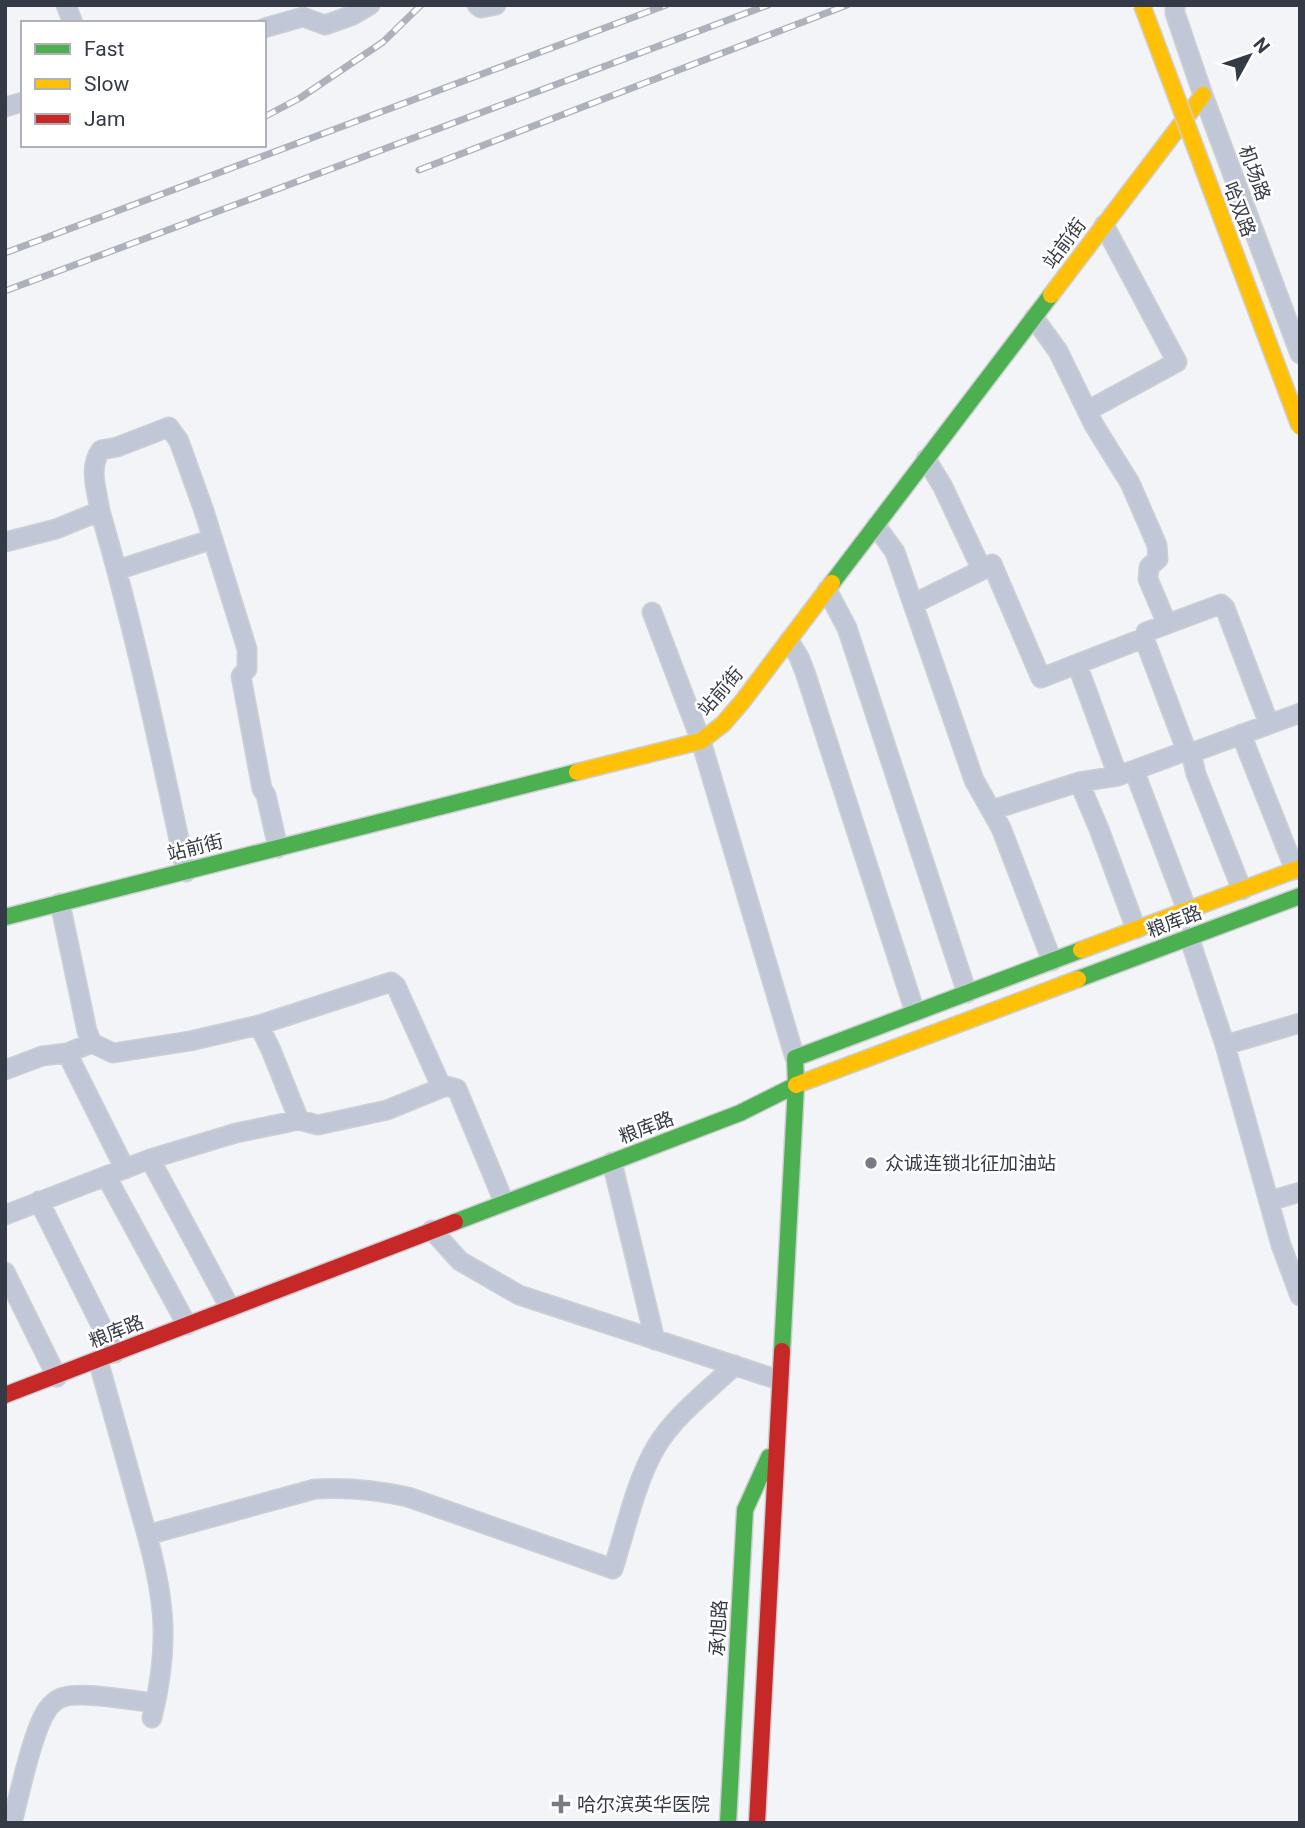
<svg xmlns="http://www.w3.org/2000/svg" width="1305" height="1828" font-family="Roboto,'Noto Sans SC',sans-serif">
<style>
.lines{fill:none;stroke-linecap:round;stroke-linejoin:round}
.street-casing{stroke:#cdcfd3;stroke-width:21}
.fast-casing{stroke:#cdcfd3;stroke-width:19}
.slow-casing{stroke:#cdcfd3;stroke-width:19}
.jam-casing{stroke:#cdcfd3;stroke-width:19}
.street{stroke:#c0c8d8;stroke-width:18}
.fast{stroke:#4caf50;stroke-width:16}
.slow{stroke:#ffc107;stroke-width:16}
.jam{stroke:#c62828;stroke-width:16}
.rail-casing{stroke:#acb1bb;stroke-width:7}
.rail{stroke:#fff;stroke-width:4.5;stroke-dasharray:13;stroke-linecap:butt}
.slow-bridge-casing{stroke:#cdcfd3;stroke-width:19;stroke-linecap:butt}
.slow-bridge{stroke:#ffc107;stroke-width:16}
.poi-dot{fill:#777c84;stroke:#fff;stroke-width:2.5}
.labels{text-anchor:middle;stroke-width:5;stroke-linejoin:round;paint-order:stroke}
.street-label{font-size:19px;fill:#353b46;stroke:#fff}
.poi-label{font-size:19px;fill:#353b46;stroke:#fff;text-anchor:start}
</style>
<rect width="100%" height="100%" fill="#f2f4f7"/>
<g class="lines">
<defs>
<path id="street" d="M66,5L73,23
M477,5L481,8L496,5
M1175,5V13L1203,95L1300,354
M264,28L303,17L325,25L353,15L370,5
M5,107L23,102
M1034,318L1058,351L1094,425L1130,483L1157,545L1158,559L1149,567L1148,579L1167,624
M1087,411L1177,362L1104,225
M926,459L943,487L982,570L992,564L1041,678L1144,638
M100,511C97,490 88,468 101,450L117,447L169,427L179,441L204,511L247,649V669L241,676L262,789L266,795L278,848
M876,526L895,552L974,780L1001,828L1052,961
M5,542L56,529L100,511C135,630 160,751 186,872
M117,570L213,539
M827,590L847,628L967,993
M913,604L982,570
M652,612L701,741L795,1058
M789,641L799,657L805,672L915,1012
M1077,664L1118,776
M1241,734L1295,870
M1187,752L1144,638L1146,632L1221,604L1225,608L1269,724
M1191,753L1196,774L1242,890
M1134,770L1187,910
M1079,782L1099,829L1136,929
M992,810L1079,782L1118,776L1183,752L1191,753L1300,713
M1189,937L1225,1045L1281,1245L1300,1296
M92,1043L113,1053L190,1041L259,1025
M1225,1045L1300,1023
M67,1053L125,1169
M5,1070L42,1056L67,1053L92,1043L87,1031L60,903
M299,1120L271,1050L259,1025L391,982L396,986L442,1088
M150,1159L230,1308
M612,1162L655,1340
M106,1176L187,1325
M39,1201L115,1353
M1270,1201L1300,1192
M5,1215L150,1159L236,1133L299,1120L318,1125L387,1110L446,1086L457,1089L504,1202
M432,1230L460,1261L519,1295L779,1380
M5,1272L57,1377
M98,1360L147,1535L315,1489C348,1487 377,1490 408,1497L613,1569C626,1529 635,1483 656,1447C675,1415 709,1390 735,1365
M147,1535C166,1604 169,1648 152,1718
M12,1823C19,1796 33,1730 47,1710C51,1704 58,1698 64,1697C85,1691 133,1701 155,1703"/>
<path id="fast" d="M832,583L1051,295
M5,917L577,772
M1078,979L1300,896
M455,1222L740,1113L796,1085
M782,1351L796,1085L795,1058L1081,950
M728,1823L745,1510L769,1457"/>
<path id="slow" d="M1051,295L1203,95
M577,772L701,741L723,724L742,702L832,583
M1081,950L1300,868
M796,1085L1078,979"/>
<path id="jam" d="M5,1395L455,1222
M757,1823L782,1351"/>
</defs>
<!-- street casing -->
<use href="#street" class="street-casing"/>
<!-- fast casing -->
<use href="#fast" class="fast-casing"/>
<!-- slow casing -->
<use href="#slow" class="slow-casing"/>
<!-- jam casing -->
<use href="#jam" class="jam-casing"/>
<!-- street -->
<use href="#street" class="street"/>
<!-- fast -->
<use href="#fast" class="fast"/>
<!-- slow -->
<use href="#slow" class="slow"/>
<!-- jam -->
<use href="#jam" class="jam"/>
<defs>
<path id="rail" d="M264,117L300,98L383,42L421,5
M419,170L847,5
M5,253L666,5
M5,291L768,5"/>
</defs>
<!-- rail casing -->
<use href="#rail" class="rail-casing"/>
<!-- rail -->
<use href="#rail" class="rail"/>
<defs>
<path id="slow-bridge" d="M1142,5L1300,427"/>
</defs>
<!-- slow-bridge casing -->
<use href="#slow-bridge" class="slow-bridge-casing"/>
<!-- slow-bridge -->
<use href="#slow-bridge" class="slow-bridge"/>
</g>
<!-- markers -->
<g class="poi-dot">
<circle cx="871" cy="1163" r="7"/>
<path d="M557.5 1793.5h7v7h7v7h-7v7h-7v-7h-7v-7h7z"/>
</g>
<g class="labels">
<!-- street labels -->
<g class="street-label">
<text transform="translate(1255 173) rotate(70)" y="7">机场路</text>
<text transform="translate(1240 209) rotate(69)" y="7">哈双路</text>
<text transform="translate(1064 243) rotate(-53)" y="7">站前街</text>
<text transform="translate(720 691) rotate(-49)" y="7">站前街</text>
<text transform="translate(195 847) rotate(-14)" y="7">站前街</text>
<text transform="translate(1174 921) rotate(-21)" y="7">粮库路</text>
<text transform="translate(646 1127) rotate(-21)" y="7">粮库路</text>
<text transform="translate(116 1331) rotate(-22)" y="7">粮库路</text>
<text transform="translate(718 1628) rotate(-87)" y="7">承旭路</text>
</g>
<!-- poi labels -->
<g class="poi-label">
<text x="885" y="1170">众诚连锁北征加油站</text>
<text x="577" y="1811">哈尔滨英华医院</text>
</g>
</g>
<!-- border -->
<rect width="1305" height="1828" fill="none" stroke="#353b46" stroke-width="14"/>
<!-- legend -->
<rect x="21" y="21" width="245" height="126" fill="#ffffff" stroke="#aeb1b5" stroke-width="2"/>
<rect x="35" y="44" width="35" height="10" fill="#4caf50" stroke="#aeb1b5" stroke-width="2"/>
<text x="84" y="56" font-size="21" fill="#353b46">Fast</text>
<rect x="35" y="79" width="35" height="10" fill="#ffc107" stroke="#aeb1b5" stroke-width="2"/>
<text x="84" y="91" font-size="21" fill="#353b46">Slow</text>
<rect x="35" y="114" width="35" height="10" fill="#c62828" stroke="#aeb1b5" stroke-width="2"/>
<text x="84" y="126" font-size="21" fill="#353b46">Jam</text>
<!-- north arrow -->
<g transform="translate(1249 56) rotate(50)" stroke="#ffffff" stroke-width="5" paint-order="stroke">
<path d="M0-5L12 26L0 18L-12 26Z" fill="#353b46"/>
<text y="-10" font-size="19" font-weight="bold" text-anchor="middle" fill="#353b46">N</text>
</g>
</svg>
